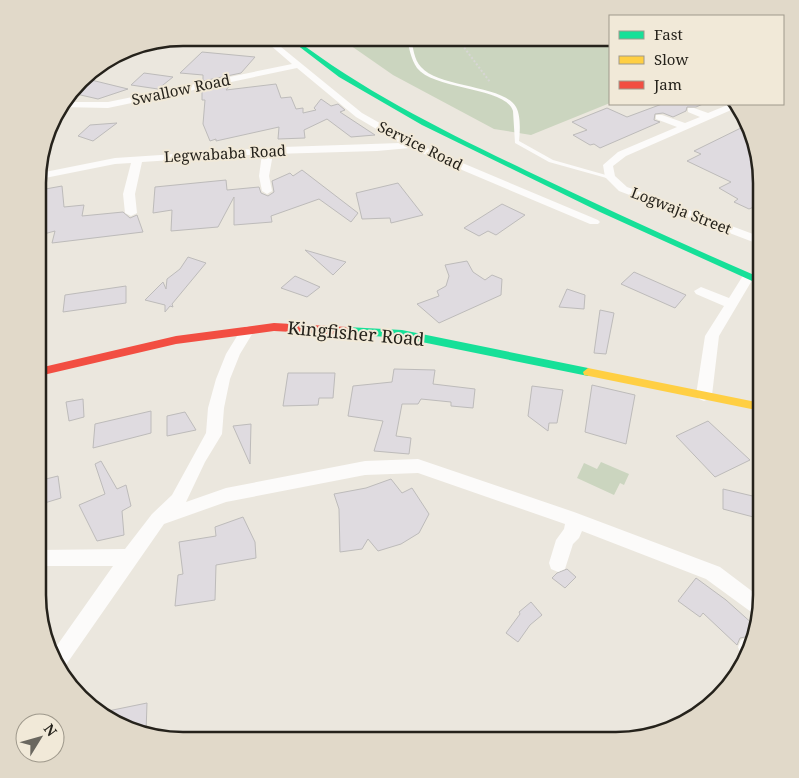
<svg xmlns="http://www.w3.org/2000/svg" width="799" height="778" font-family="'Noto Serif',serif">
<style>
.green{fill:#cbd5bf}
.building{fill:#dfdbe0;stroke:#bdbbba}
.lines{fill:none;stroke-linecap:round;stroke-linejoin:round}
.path{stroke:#d7d6d4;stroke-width:2;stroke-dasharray:2 2;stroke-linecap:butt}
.lane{fill:#fcfbfa;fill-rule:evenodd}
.street{fill:#fcfbfa;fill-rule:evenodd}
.fast{fill:#16e098;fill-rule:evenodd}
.slow{fill:#ffcf43;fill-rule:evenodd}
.jam{fill:#f24e42;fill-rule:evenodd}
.labels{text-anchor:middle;stroke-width:4;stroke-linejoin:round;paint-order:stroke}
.far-street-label{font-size:15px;fill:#25221b;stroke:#f1e9d8}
.street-label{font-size:18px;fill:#25221b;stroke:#f1e9d8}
.rim{fill:none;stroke:#25221b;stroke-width:2.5}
</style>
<rect width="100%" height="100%" fill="#ebe7de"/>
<!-- green -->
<path class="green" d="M345,38L610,39V103L531,135L494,129L393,75L347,43Z
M601,462L629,474L624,485L620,483L614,495L577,478L584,463L597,469Z"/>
<!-- building -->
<path class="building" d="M202,52L255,57L241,73L203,81V75L180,73Z
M144,73L173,77L158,89L131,85Z
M83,78L128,89L98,99L72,93Z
M231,84L226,90L276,84L281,98L291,97L296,109L303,108V113L316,110L314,108L321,99L331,106L338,104L345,110L340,112L375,135L351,137L327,119L304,130L305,138L278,139L279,127L216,141V139L210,141L203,124L205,100H202V90Z
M662,104H703L696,107H687L686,111L673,117L663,113L655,114L654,120L660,122L600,148L594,144L590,145L573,135L587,130L572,122L607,108L627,117Z
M117,123L93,141L78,136L90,125Z
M749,124L761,174V204L749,209L734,202L738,199L719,188L731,182L687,161L701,154L694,151Z
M302,170L358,213L351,222L319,199L271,216L272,222L234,225V197L218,227L171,231L172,210L153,213L155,187L226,180L227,190L259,187L261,193L268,196L274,192L272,181L290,173L293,176Z
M398,183L423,215L391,223L390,218L362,219L356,193Z
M62,186L64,207L84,205L82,216L123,212L130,218L137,215L143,232L52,243L55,231L40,235V190Z
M502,204L525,215L496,235L488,231L479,236L464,228Z
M305,250L346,262L333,275Z
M188,257L206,263L172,304L173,307L170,306L165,312V305L145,300L163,282L166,289L167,279L180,269Z
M467,261L473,272L485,280L492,275L502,279L501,295L439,323L417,304L439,296L437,291L446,286L449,276L445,265Z
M634,272L686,295L675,308L621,284Z
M295,276L320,287L307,297L281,288Z
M126,286V303L63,312L65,295Z
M567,289L585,295L584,309L559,307Z
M600,310L614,313L606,354L594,353Z
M394,369L435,370L433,384L475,389L473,408L451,406V402L421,399L418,404H402L396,436L411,438L409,454L374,451L383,421L348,416L353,386L392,382Z
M288,373H335L333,398H319L318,405L283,406Z
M592,385L635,395L626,444L585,432Z
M532,386L563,390L557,423H549L548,431L528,416Z
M83,399L84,417L69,421L66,402Z
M151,411V433L93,448L95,424Z
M185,412L196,430L167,436V416Z
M708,421L750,460L715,477L676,436Z
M251,424L250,464L233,426Z
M101,461L117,489L126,485L131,506L122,511L124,535L97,541L79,505L105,494L95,464Z
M58,476L61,498L38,505V481Z
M391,479L402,493L412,488L429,514L419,533L401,544L378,551L368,539L362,549L340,552L339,509L334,494L366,488Z
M723,489L761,498V519L723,509Z
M243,517L255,542L256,558L216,565L215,600L175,606L178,575L183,574L179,542L216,536L215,527Z
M567,569L576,577L565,588L552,578L557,573Z
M696,578L726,600L755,626L754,632L750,636L740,638L737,645L703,613L700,617L678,601Z
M531,602L542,615L530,625L518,642L506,633L520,614L519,612Z
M147,703L146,733L119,725L103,712Z"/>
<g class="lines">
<!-- path -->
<path class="path" d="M457,38L490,82"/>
<!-- lane -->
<path class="lane" d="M407,38H411C413,47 414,60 421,67C439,88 504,85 516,107C521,116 520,131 519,141L553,160L613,177L610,179L549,162L515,143L513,111C506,87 434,90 417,68C411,59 409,48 407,38Z"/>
<!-- street -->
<path class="street" d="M262,38H270L362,113L415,143L598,220L600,222L598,224H590L410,148L377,151L273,154L269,176L272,191L267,194L262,191L259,176L262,154L142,162L135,194L137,213L131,216L125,213L123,194L131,163L115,164L40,179V173L115,158L283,147L400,143L356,117L297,68L108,108L60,107L64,102H108L292,64Z
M730,104H737L738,107L626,156L613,166L615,176L627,187L761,237V245L619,191L605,177L603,165L618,152L677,127L656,119V115H662L685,123L700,117L688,112V108H694L708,113Z
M748,273L754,277L719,336L712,395L709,399L704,401L699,399L696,395L705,336L724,306L696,294L694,291L701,287L729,298L744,274Z
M247,326L252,328L254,331L240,354L230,379L224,408L222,434L205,462L186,502L226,488L365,461L418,459L574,512L720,567L761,598L758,617L706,579L582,531L579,538L573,544L565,569L558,572L551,569L549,563L556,540L564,529L565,524L418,473L365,475L226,502L164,524L61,672L51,654L113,566H38V550L125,549L152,514L172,495L206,433L208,408L216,379L226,354L242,328Z
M748,637L752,639L747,658L742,656L738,647L741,640Z"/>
<!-- fast -->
<path class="fast" d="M288,38H294C366,93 446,132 527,171C605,208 682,244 761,278V285L600,212L422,125L339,77Z
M347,327L402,330L588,368L593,372L588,376L402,338L343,334L342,331L343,328Z"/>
<!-- slow -->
<path class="slow" d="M588,368L761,403V411L584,375L583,372Z"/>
<!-- jam -->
<path class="jam" d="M274,323L347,327L352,331L347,335L274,331L176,344L39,376V368L176,336Z"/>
</g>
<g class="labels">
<!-- far-street labels -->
<g class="far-street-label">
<text transform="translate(181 90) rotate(-12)" y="5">Swallow Road</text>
<text transform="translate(420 146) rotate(26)" y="5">Service Road</text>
<text transform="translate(225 154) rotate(-3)" y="5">Legwababa Road</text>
<text transform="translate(681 211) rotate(21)" y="5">Logwaja Street</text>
</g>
<!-- street labels -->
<g class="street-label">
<text transform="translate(356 334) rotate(5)" y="6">Kingfisher Road</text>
</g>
</g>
<!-- crop -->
<path d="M0 0H799V778H0ZM183 46H616A137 137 0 0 1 753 183V595A137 137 0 0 1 616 732H183A137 137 0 0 1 46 595V183A137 137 0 0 1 183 46Z" fill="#e1d9c9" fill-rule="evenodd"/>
<path class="rim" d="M183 46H616A137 137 0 0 1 753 183V595A137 137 0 0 1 616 732H183A137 137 0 0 1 46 595V183A137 137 0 0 1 183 46Z"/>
<!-- legend -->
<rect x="609" y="15" width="175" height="90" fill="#f1e9d8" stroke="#9f998c"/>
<rect x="619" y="31" width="25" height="8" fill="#16e098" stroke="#9f998c"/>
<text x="654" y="40" font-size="15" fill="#25221b">Fast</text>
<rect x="619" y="56" width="25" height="8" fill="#ffcf43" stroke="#9f998c"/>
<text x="654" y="65" font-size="15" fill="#25221b">Slow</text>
<rect x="619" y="81" width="25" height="8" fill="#f24e42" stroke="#9f998c"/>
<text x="654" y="90" font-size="15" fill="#25221b">Jam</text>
<!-- north arrow -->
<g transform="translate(40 738) rotate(53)"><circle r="24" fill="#f1e9d8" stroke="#9f998c"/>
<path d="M0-4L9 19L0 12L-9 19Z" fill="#6a675f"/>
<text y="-8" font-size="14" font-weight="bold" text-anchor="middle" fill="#25221b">N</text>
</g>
</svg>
